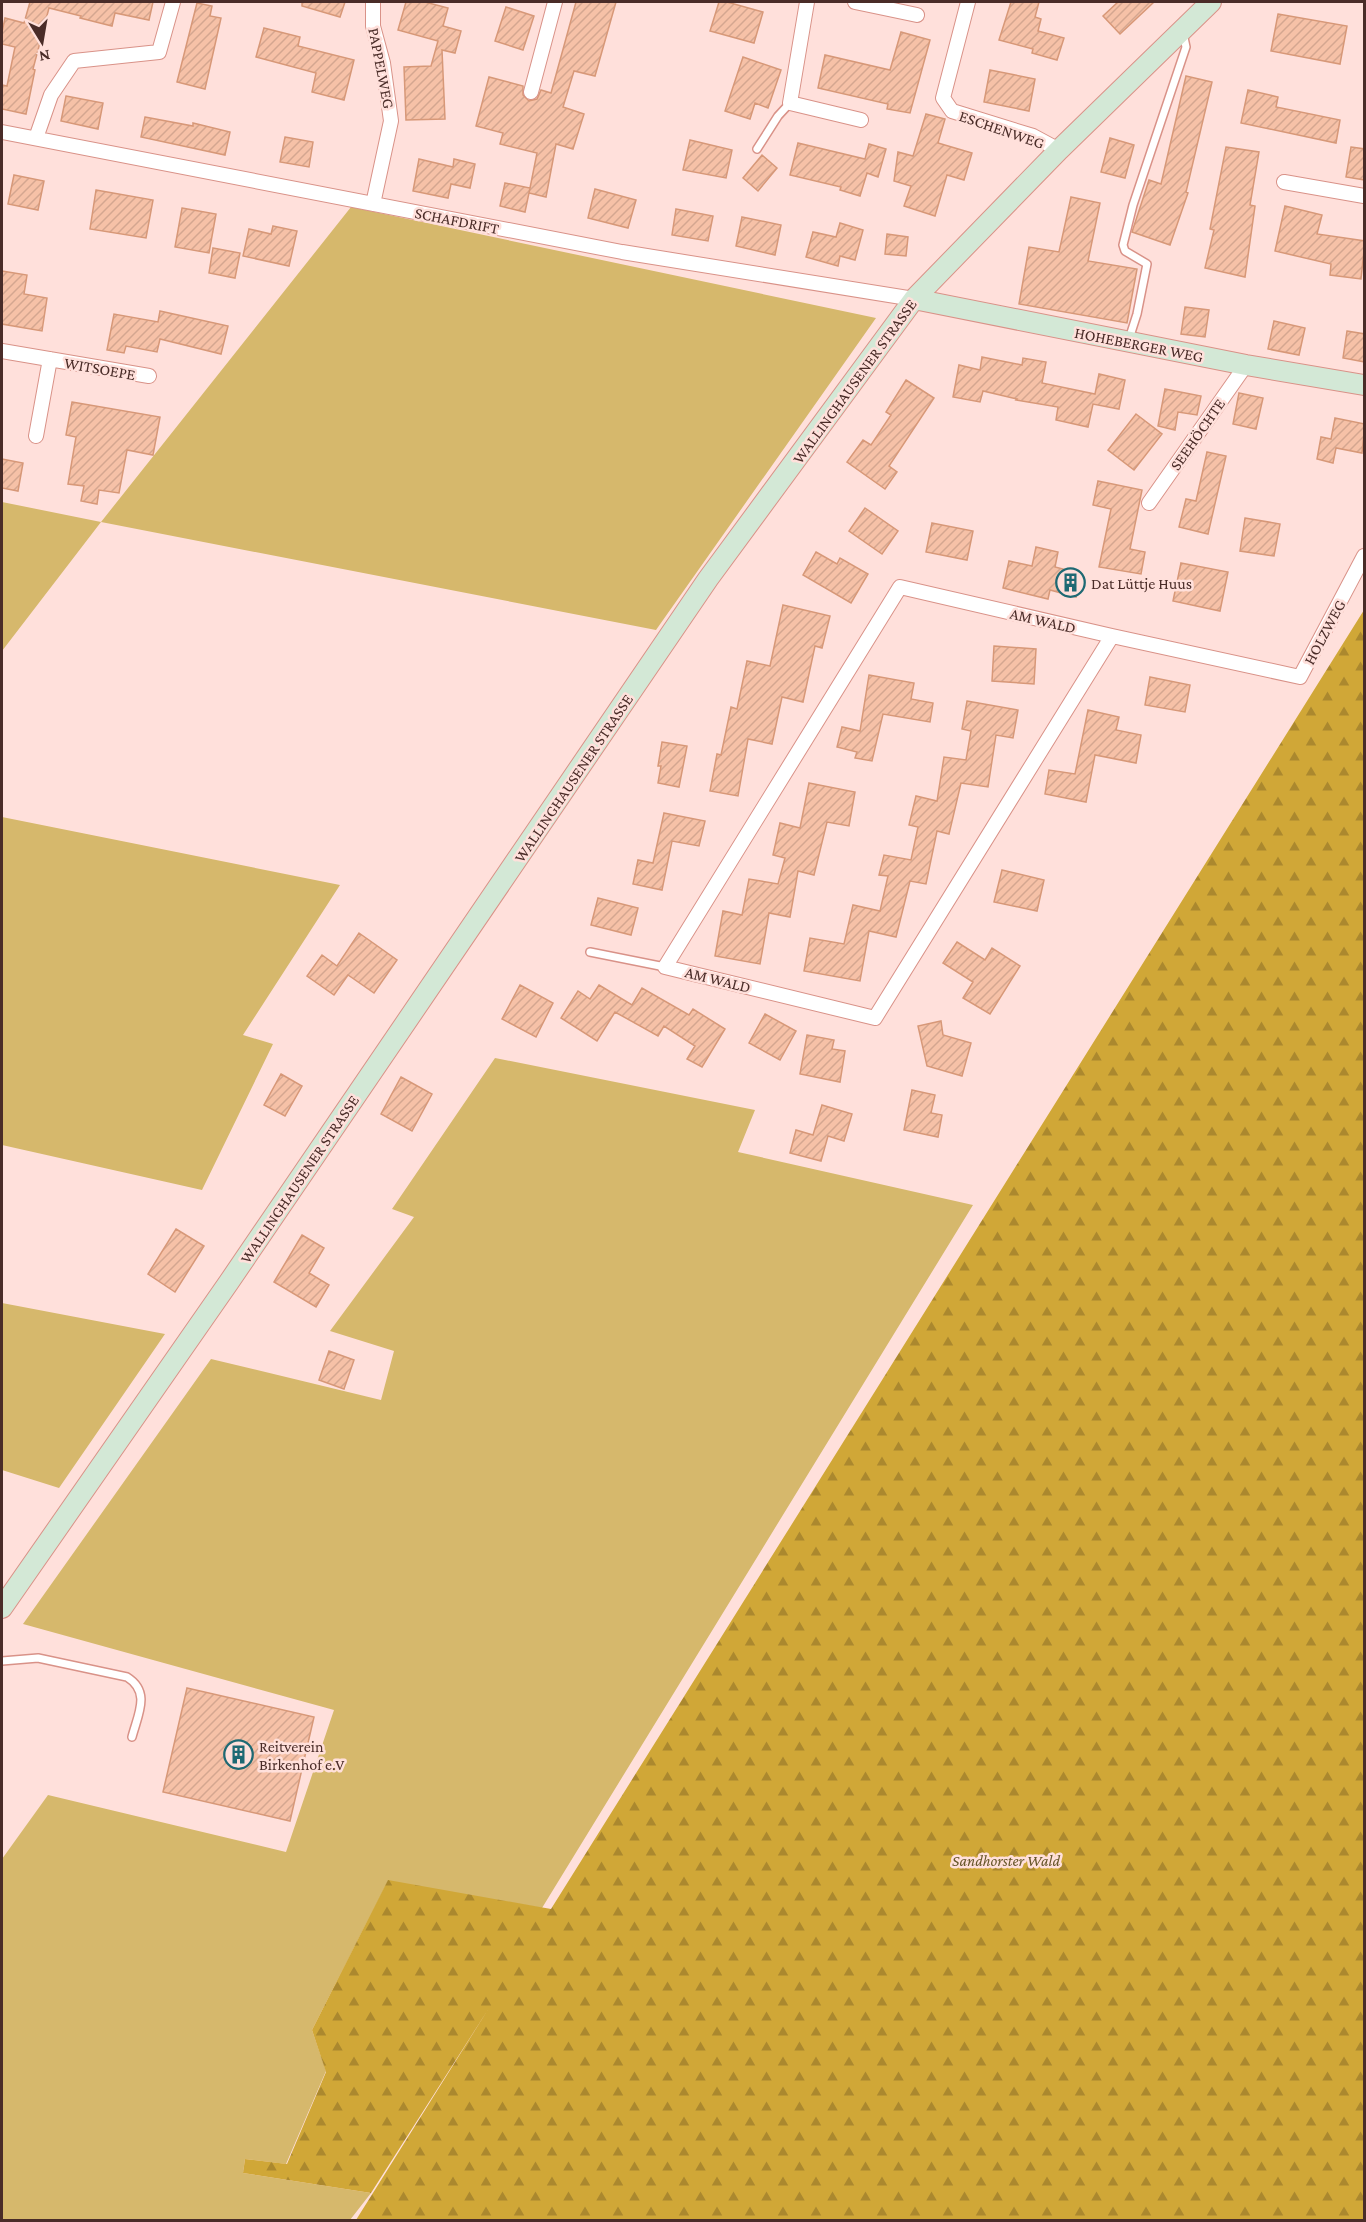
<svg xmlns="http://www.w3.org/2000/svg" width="1366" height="2222" font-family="'Crimson Pro',serif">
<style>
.grass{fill:#d6b86c}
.forest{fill:url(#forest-firs)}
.building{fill:url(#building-hatch);stroke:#d79878;stroke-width:1.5}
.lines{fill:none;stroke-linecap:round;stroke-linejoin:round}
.lane-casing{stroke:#d99288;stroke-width:10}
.street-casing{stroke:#d99288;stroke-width:16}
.secondary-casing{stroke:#d99288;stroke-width:22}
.lane{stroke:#fff;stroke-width:7}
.street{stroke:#fff;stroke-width:14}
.secondary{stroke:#d3e8d6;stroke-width:20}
.labels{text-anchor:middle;stroke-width:5;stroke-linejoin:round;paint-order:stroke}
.street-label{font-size:16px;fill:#4a2c28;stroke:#ffe0db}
.poi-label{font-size:16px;fill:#4a2c28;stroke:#ffe0db;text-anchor:start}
.park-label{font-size:16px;font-style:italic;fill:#665529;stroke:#ffe0db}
</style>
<defs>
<pattern id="forest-firs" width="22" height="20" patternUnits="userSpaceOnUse" patternTransform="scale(1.5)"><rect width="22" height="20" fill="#d0a737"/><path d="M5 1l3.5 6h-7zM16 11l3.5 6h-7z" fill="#ab882e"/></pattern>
<pattern id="building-hatch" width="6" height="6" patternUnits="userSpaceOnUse" patternTransform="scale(1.5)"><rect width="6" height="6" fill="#f6c1a7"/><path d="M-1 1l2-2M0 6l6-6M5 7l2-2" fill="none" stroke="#d4a690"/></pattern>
</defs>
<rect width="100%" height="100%" fill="#ffe0db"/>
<!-- grass -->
<path class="grass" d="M351,207L876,318L656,630L101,522L2,651V502L101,522Z
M2,817L340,885L243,1035L273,1044L202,1190L2,1145Z
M495,1058L755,1110L738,1152L973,1205L542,1908L388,1881L312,2030L326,2071L286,2164L245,2159L243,2173L371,2193L350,2220H2V1859L48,1795L286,1852L334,1710L23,1624L211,1359L381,1400L394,1351L330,1331L414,1217L392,1209Z
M2,1303L165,1334L59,1488L2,1470Z"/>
<!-- forest -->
<path class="forest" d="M1364,610V2220H356L489,2008L371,2193L243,2173L245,2159L287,2164L326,2072L312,2030L388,1880L551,1909Z"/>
<!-- building -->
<path class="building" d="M30,2H153L149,20L115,13L112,26L80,18L81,16L49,8L33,69L35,70L26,114L2,109V85L7,86L15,47L2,44V32L5,18L24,23Z
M302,2H345L340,17L302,6Z
M406,2H425L448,8L443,26L461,31L455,53L442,50L445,119L406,120L404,67L431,66L438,41L398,30Z
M576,2H616L595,76L574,71L563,107L584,114L573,149L556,144L546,197L529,193L537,153L500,144L503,133L476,126L489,77L523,86V95L529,101L537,99L541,90L551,93Z
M719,2H727L763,12L754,43L710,31Z
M1011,2H1039L1035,17L1041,19L1038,31L1064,38L1057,60L1032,53L1033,49L999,40Z
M1118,2H1154L1120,34L1103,16Z
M197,3L212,6L210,16L221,18L205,89L177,82Z
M506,7L534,16L523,50L495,41Z
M1278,14L1347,26L1340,64L1271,51Z
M264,28L300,37L298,46L354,60L344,100L312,92L316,73L256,57Z
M901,32L930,40L910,113L887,109L888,104L818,88L825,55L890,70Z
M743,57L781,70L768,108L755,103L750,119L725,111Z
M990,70L1035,79L1029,111L984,102Z
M1186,76L1212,82L1186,192L1188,193L1170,245L1132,232L1149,180L1161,184Z
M1248,90L1278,97L1276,107L1340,120L1336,143L1241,123Z
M66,96L103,103L98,129L61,121Z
M926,114L945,119L938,143L972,153L964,180L947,175L935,216L904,206L911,186L894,181L898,152L913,156Z
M145,117L193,126V123L230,132L225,155L141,137Z
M285,137L313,142L309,167L280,162Z
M1110,138L1134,145L1125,178L1101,172Z
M690,140L732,150L726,178L683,170Z
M798,143L865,159L869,144L886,149L878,177L867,173L860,196L840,190L841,187L790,175Z
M1226,147L1259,152L1250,205L1255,206L1245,277L1205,268L1214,230L1210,229Z
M1351,147L1365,149V180L1346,177Z
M762,155L777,168L758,191L743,178Z
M419,159L453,167L454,159L475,164L470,188L451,184L448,198L413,191Z
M14,175L44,181L38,210L8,204Z
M505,183L530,188L525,212L500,206Z
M595,189L636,200L628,228L588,218Z
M96,190L153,200L146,238L90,229Z
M1071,197L1100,203L1088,261L1137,269L1127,323L1019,304L1029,247L1059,252Z
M1285,206L1322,215L1317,234L1365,241L1361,279L1330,275L1331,264L1275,251Z
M182,208L216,214L209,253L175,247Z
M676,209L713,216L708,241L672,235Z
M742,217L781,225L775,255L736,246Z
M840,223L863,230L855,260L840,256L838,266L806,257L813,232L836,237Z
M273,226L297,231L289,266L243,256L249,229L271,234Z
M887,234L908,237L906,256L885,254Z
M213,248L240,253L235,278L209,273Z
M2,271L27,275L24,294L47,298L42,331L2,324Z
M1185,307L1209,310L1205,337L1181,334Z
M160,311L228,326L221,354L160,339L157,352L126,346L124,353L107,350L114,314L158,322Z
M1274,321L1305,328L1299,355L1268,349Z
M1347,331L1365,334V362L1343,358Z
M982,357L1022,365L1023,358L1046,362L1042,383L1095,394L1099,374L1125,380L1119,409L1093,404L1088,427L1056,420L1058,407L1016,400L1017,399L983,391L980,402L953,397L959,365L980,370Z
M906,380L934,398L889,466L897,472L885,489L847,462L863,440L871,445L891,415L886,412Z
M1165,389L1201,396L1197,415L1178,412L1175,430L1158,426Z
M1239,393L1263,398L1256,429L1233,424Z
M72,402L160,417L153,455L127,450L119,493L99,490L97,504L81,501L84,486L68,484L76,437L66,435Z
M1136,414L1162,434L1134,470L1108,450Z
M1335,418L1365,424L1362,453L1336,448L1333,463L1317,459L1321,437L1331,439Z
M1207,452L1226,456L1208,534L1179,527L1186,499L1196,501Z
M2,459L23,463L18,491L2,488Z
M1098,481L1142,490L1130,549L1145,552L1141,574L1099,567L1111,509L1093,505Z
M865,508L898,531L882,554L849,531Z
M1245,518L1280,524L1274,556L1240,551Z
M932,523L973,531L967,560L926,552Z
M1036,547L1058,552L1055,567L1082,574L1076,597L1050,590L1048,599L1003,588L1009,561L1032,566Z
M816,552L837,564L840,558L868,574L851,603L803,575Z
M1181,563L1228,572L1220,611L1173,601Z
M783,605L830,616L822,648L815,646L803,702L782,697L772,744L748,739L738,796L710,791L717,754L721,755L731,707L737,709L747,661L770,666Z
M994,646L1036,649L1034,684L992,681Z
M869,675L914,683L911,699L933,703L930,722L883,714L872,761L855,758L857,752L837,747L842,727L860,731Z
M1150,677L1190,685L1185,712L1145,705Z
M967,701L1018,710L1013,738L996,735L988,787L961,783L949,834L937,831L926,884L910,881L896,937L869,931L860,981L804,971L810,938L844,944L853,905L880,911L888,876L879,875L884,855L911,860L918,827L909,825L916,796L937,801L944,757L966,760L971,731L962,729Z
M1088,710L1119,717L1116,730L1141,735L1136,763L1095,755L1086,802L1045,794L1049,770L1075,774Z
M662,742L687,746L679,787L658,783L661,766H658Z
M809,783L855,792L849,826L827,822L814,875L798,871L790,917L769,913L760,964L715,956L723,911L742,915L749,879L778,884L785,858L773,855L780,823L800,828Z
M664,813L705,821L699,846L672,841L662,890L633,884L638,860L653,863Z
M1002,870L1044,880L1037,911L994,902Z
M598,898L638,908L631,935L591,925Z
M359,933L397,960L374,993L348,975L334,995L307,976L322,955L337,966Z
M957,942L985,960L992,948L1020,966L990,1014L963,998L973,982L943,963Z
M520,985L553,1003L536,1037L502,1019Z
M599,985L632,1005L642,988L689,1015L693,1009L725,1029L702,1067L687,1059L695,1046L664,1026L658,1036L615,1012L597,1041L561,1018L578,991L590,999Z
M765,1014L796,1031L780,1060L749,1043Z
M941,1021L943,1035L971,1043L962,1076L927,1066L918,1026Z
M807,1035L834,1040L832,1049L845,1051L840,1082L800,1074Z
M281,1074L302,1086L285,1116L264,1105Z
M401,1077L432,1094L412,1131L381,1114Z
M912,1090L935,1095L931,1113L942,1115L938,1137L904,1130Z
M822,1105L852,1114L844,1141L828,1136L821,1161L790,1153L796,1130L813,1135Z
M176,1229L204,1246L175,1292L148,1274Z
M302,1235L324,1248L309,1273L329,1285L316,1307L274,1282Z
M329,1351L354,1360L344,1389L319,1380Z
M187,1688L314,1717L290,1821L163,1792Z"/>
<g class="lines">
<defs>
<path id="lane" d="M757,149L778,116L790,103
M1129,339L1137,314L1147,264L1125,251L1123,245L1133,205L1186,47L1183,33
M590,952L665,967
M2,1661L38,1658L127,1677C151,1692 138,1714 132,1737"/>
<path id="street" d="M373,2V26L383,63L391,121L373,204
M807,2L790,103L861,120
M855,2L917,15
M968,2L943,98L952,111L1033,136L1059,150
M531,92L555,2
M2,132L622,252L914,299
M36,138L51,95L74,61L159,52L173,2
M1284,182L1364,196
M2,351L149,376
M36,436L50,359
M1149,503L1246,365
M1112,636L875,1018L665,967L900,587L1112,636L1300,677L1364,556"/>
<path id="secondary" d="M914,299L1246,365L1364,385
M2,1608L229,1282L708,579L914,299L1059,150L1211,2"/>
</defs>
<!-- lane casing -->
<use href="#lane" class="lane-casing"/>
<!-- street casing -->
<use href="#street" class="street-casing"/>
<!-- secondary casing -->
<use href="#secondary" class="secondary-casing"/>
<!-- lane -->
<use href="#lane" class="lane"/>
<!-- street -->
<use href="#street" class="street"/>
<!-- secondary -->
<use href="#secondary" class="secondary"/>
</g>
<!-- icons -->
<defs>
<symbol id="building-ring" viewBox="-11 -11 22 22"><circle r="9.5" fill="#ffe0db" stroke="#1e6973" stroke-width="1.5"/><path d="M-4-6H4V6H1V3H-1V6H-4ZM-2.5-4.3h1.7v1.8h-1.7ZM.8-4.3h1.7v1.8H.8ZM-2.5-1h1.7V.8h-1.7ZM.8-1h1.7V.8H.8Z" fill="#1e6973"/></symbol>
</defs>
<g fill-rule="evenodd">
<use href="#building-ring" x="1054" y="566" width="33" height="33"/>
<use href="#building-ring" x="222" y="1738" width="33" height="33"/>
</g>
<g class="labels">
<!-- street labels -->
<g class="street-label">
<text transform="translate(382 68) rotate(79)" y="6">PAPPELWEG</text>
<text transform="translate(1002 129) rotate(19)" y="6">ESCHENWEG</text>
<text transform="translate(457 220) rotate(11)" y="6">SCHAFDRIFT</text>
<text transform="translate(1139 344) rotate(11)" y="6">HOHEBERGER WEG</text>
<text transform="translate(100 368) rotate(10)" y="6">WITSOEPE</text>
<text transform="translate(854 381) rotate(-54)" y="6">WALLINGHAUSENER STRASSE</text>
<text transform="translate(1197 434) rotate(-55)" y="6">SEEHÖCHTE</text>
<text transform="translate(1043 620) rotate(13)" y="6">AM WALD</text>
<text transform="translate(1324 632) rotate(-62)" y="6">HOLZWEG</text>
<text transform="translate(573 778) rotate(-56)" y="6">WALLINGHAUSENER STRASSE</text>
<text transform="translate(718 979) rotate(14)" y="6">AM WALD</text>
<text transform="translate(299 1179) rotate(-56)" y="6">WALLINGHAUSENER STRASSE</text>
</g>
<!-- poi labels -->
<g class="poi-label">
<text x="1091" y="589">Dat Lüttje Huus</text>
<text x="259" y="1752">Reitverein<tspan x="259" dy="18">Birkenhof e.V</tspan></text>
</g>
<!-- park labels -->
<g class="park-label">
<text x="1006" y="1866">Sandhorster Wald</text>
</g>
</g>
<!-- border -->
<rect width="1366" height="2222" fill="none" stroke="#4a2c28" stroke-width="6"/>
<!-- north arrow -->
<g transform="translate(42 42) rotate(169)" stroke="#ffe0db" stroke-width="4.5" paint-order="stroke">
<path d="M0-4.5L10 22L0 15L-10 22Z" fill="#4a2c28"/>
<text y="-9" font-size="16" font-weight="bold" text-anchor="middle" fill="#4a2c28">N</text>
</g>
</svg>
